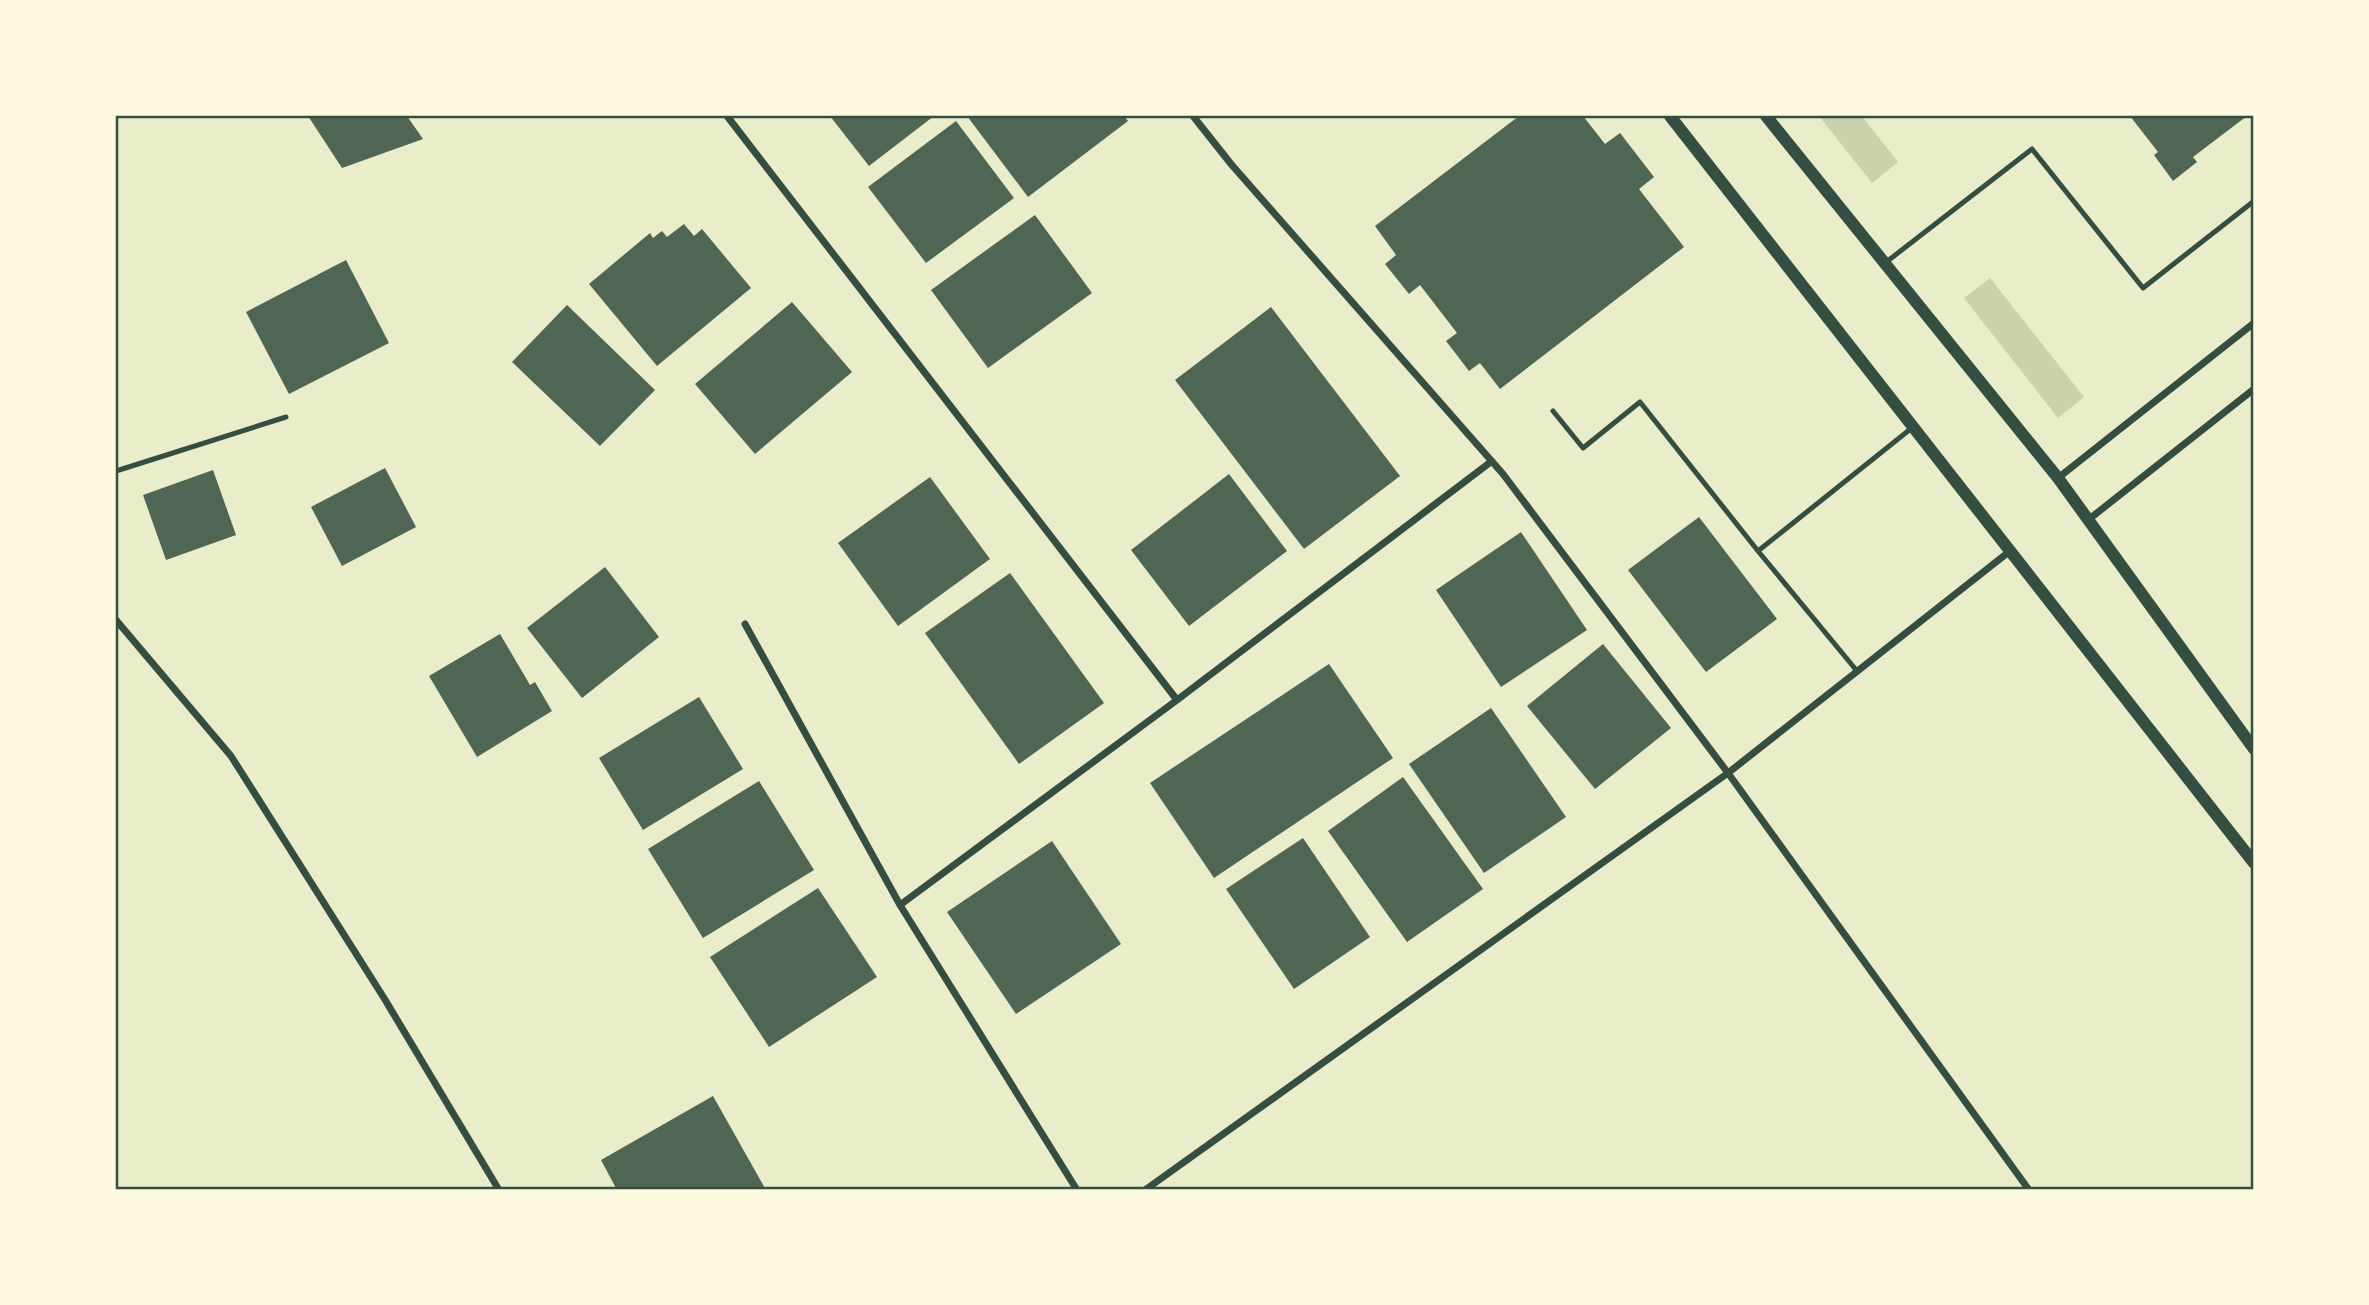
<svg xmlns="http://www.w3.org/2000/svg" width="2369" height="1305" font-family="'Archivo Narrow',sans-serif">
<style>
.green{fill:#cad2ad}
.building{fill:#4f6655}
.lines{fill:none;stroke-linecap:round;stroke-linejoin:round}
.service{stroke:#344e41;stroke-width:5}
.minor{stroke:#344e41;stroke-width:7}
.tertiary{stroke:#344e41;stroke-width:12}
.neatline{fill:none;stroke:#344e41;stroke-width:2.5}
</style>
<rect width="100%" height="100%" fill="#e9edc9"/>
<!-- green -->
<path class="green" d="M1819,116H1862L1898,162L1872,183Z
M1990,278L2084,397L2058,418L1964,298Z"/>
<!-- building -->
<path class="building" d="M308,116H407L423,139L342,168Z
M830,116H934L869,166Z
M967,116H1124L1128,121L1028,197Z
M1519,116H1583L1605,144L1620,133L1654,177L1639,189L1684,247L1500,389L1480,363L1469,371L1446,341L1457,333L1420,285L1409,294L1385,264L1396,255L1375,226Z
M2130,116H2247L2193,157L2197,162L2173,181L2154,155L2158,152Z
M956,121L1014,198L926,263L868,187Z
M1035,215L1092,293L988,368L931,290Z
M684,224L694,236L702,229L751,288L657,366L589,284L650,233L653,238L662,231L667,237Z
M346,260L389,343L289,394L246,312Z
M792,302L852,372L755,454L695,384Z
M567,305L655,390L600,446L512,362Z
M1271,307L1400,476L1304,549L1175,380Z
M385,468L416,527L342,566L311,507Z
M213,470L236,535L166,560L143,495Z
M1229,474L1287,551L1189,626L1131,550Z
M930,477L990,559L898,626L838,543Z
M1699,517L1777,619L1706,672L1628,570Z
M1521,532L1587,630L1501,687L1436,590Z
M605,567L659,637L582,698L527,628Z
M1010,573L1104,703L1019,764L925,633Z
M500,634L530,685L535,682L552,711L477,757L429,676Z
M1603,644L1671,728L1595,789L1527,706Z
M1329,664L1393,758L1214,878L1150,783Z
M699,697L743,769L643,830L599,758Z
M1491,708L1566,817L1484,873L1409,764Z
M1403,777L1483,889L1407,942L1328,831Z
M759,781L814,870L703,938L648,849Z
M1303,838L1370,937L1294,989L1226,889Z
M1052,841L1121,944L1016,1014L947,912Z
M818,888L877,977L769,1047L710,957Z
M713,1096L766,1190H617L601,1160Z"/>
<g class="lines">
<!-- service -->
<path class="service" d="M1885,263L2032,149L2143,288L2254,201
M1553,411L1583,448L1640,402L1758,551
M116,471L286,417
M1857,671L1758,551L1913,427"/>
<!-- minor -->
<path class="minor" d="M727,116L1177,700L1492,461
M1193,116L1231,164L1503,474L1728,773L2029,1190
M2058,478L2254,323
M2088,520L2254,389
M116,620L231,756L384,998L499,1190
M745,624L900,905
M1077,1190L900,905L1177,700
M1145,1190L1728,773L2010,551"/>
<!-- tertiary -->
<path class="tertiary" d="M1670,116L2254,863
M1766,116L2058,478L2254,749"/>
</g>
<!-- border -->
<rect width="2369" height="1305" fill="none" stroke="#fefae0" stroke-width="234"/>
<rect x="117" y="117" width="2135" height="1071" class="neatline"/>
</svg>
